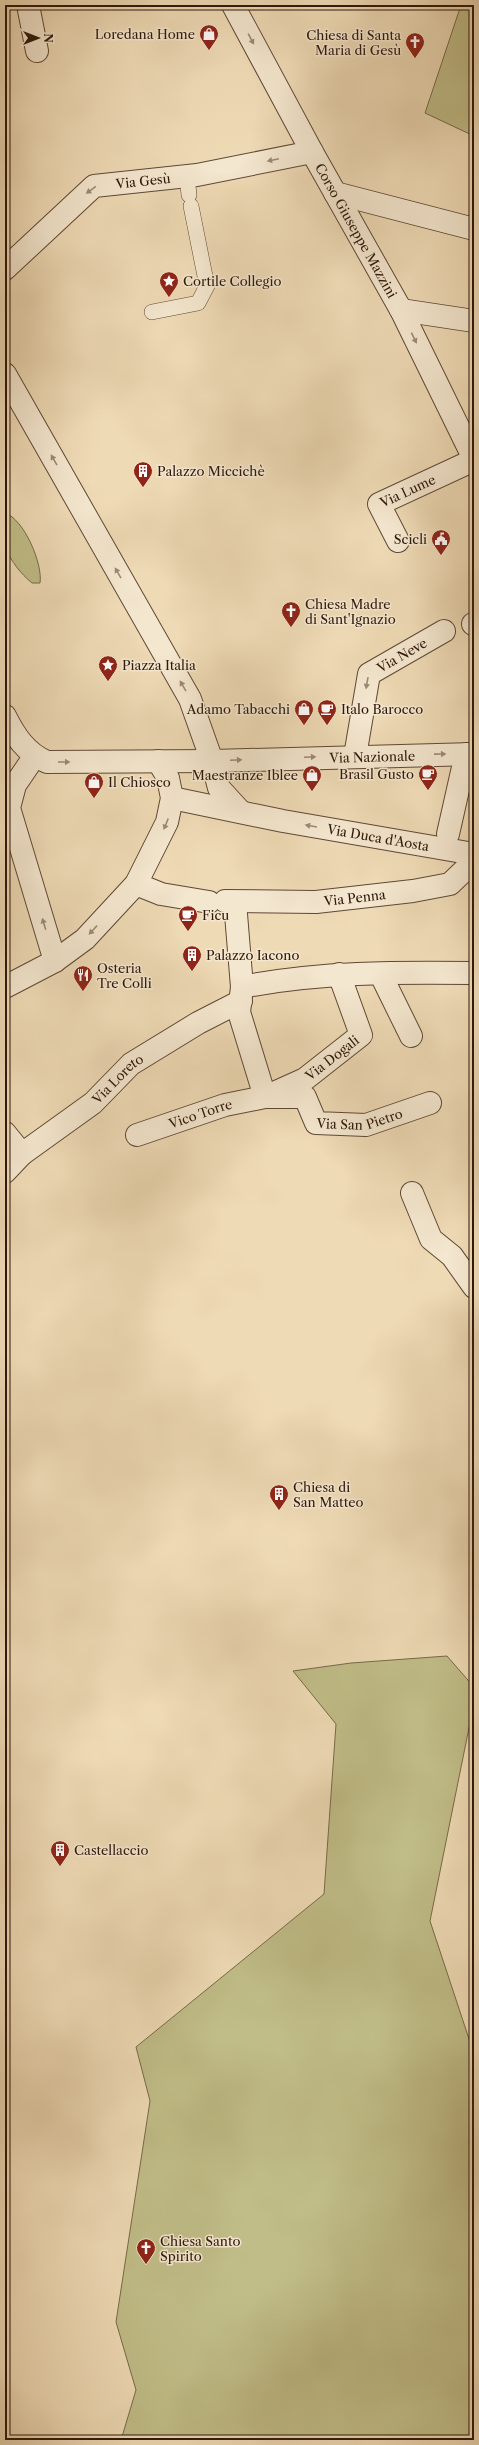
<svg xmlns="http://www.w3.org/2000/svg" width="479" height="2445" font-family="'Libre Caslon Text',serif">
<style>
.green{fill:#c0bd88;stroke:#786a4a}
.lines{fill:none;stroke-linecap:round;stroke-linejoin:round}
.service-casing{stroke:#5f4836;stroke-width:16}
.pedestrian-casing{stroke:#5f4836;stroke-width:24}
.minor-casing{stroke:#5f4836;stroke-width:24}
.tertiary-casing{stroke:#5f4836;stroke-width:24}
.service{stroke:#f4e7cf;stroke-width:15}
.pedestrian{stroke:#f4e7cf;stroke-width:22}
.minor{stroke:#f4e7cf;stroke-width:22}
.tertiary{stroke:#f4e7cf;stroke-width:22}
.oneway{fill:#9b8977}
.labels{text-anchor:middle;stroke-width:3;stroke-linejoin:round;paint-order:stroke}
.poi-label{font-size:13px;fill:#2f170b;stroke:#f4e7cf;text-anchor:start}
.street-label{font-size:13px;fill:#2f170b;stroke:#f4e7cf}
</style>
<rect width="100%" height="100%" fill="#eedab5"/>
<filter id="stains"><feTurbulence type="fractalNoise" baseFrequency=".005" numOctaves="4"/><feColorMatrix values="0 0 0 0 .2 0 0 0 0 .09 0 0 0 0 .02 0 0 0 .5 -.17"/></filter>
<radialGradient id="worn" r=".72"><stop offset=".6" stop-color="#630" stop-opacity="0"/><stop offset="1" stop-color="#630" stop-opacity=".3"/></radialGradient>
<!-- green -->
<path class="green" d="M461,5H474V136L425,113Z
M5,513C24,519 43,564 40,583H32C20,573 12,562 5,548Z
M447,1656L474,1687V1703L430,1921L474,2054V2440H121L136,2390L116,2322L150,2101L136,2047L324,1894L336,1724L293,1671L351,1663Z"/>
<g class="lines">
<defs>
<path id="service" d="M187,177L189,195
M152,312L198,303L207,286L191,206"/>
<g id="pedestrian">
<path id="s1" d="M355,756L369,674L444,631"/>
<path d="M212,761L219,788L240,811"/>
<path id="s2" d="M172,798L283,821L474,854"/>
<path d="M448,834L466,754"/>
<path d="M136,884L161,894L209,902"/>
<path id="s3" d="M225,901L316,902L413,891L450,884L474,861"/>
<path id="s4" d="M235,902L242,987L239,1012L265,1097H305L316,1123L366,1125L430,1103"/>
<path d="M381,975L411,1036"/>
<path d="M242,987C318,972 396,972 474,973"/>
<path id="s5" d="M137,1135L225,1105L265,1097L305,1079L361,1035L339,974"/>
<path id="s6" d="M22,1154L93,1103L131,1064L198,1023L241,1001"/>
<path d="M412,1193L431,1239L452,1256L474,1287"/>
</g>
<g id="minor">
<path d="M28,5L37,51"/>
<path d="M335,193L474,229"/>
<path id="s7" d="M5,269L94,186L197,175L312,152"/>
<path d="M401,310L474,321"/>
<path d="M5,374L190,699L212,761"/>
<path id="s8" d="M398,541L379,504L474,460"/>
<path d="M473,624H474"/>
<path d="M5,1133L22,1154L5,1172"/>
</g>
<g id="tertiary">
<path id="s9" d="M233,5L312,152L401,310L474,459"/>
<path id="s10" d="M5,716C15,736 26,753 47,762L212,761L474,754"/>
<path d="M34,757L15,785L9,808L55,961"/>
<path d="M5,987L55,961L85,939L136,884L167,822L172,798L168,778L158,761"/>
</g>
</defs>
<!-- service casing -->
<use href="#service" class="service-casing"/>
<!-- pedestrian casing -->
<use href="#pedestrian" class="pedestrian-casing"/>
<!-- minor casing -->
<use href="#minor" class="minor-casing"/>
<!-- tertiary casing -->
<use href="#tertiary" class="tertiary-casing"/>
<!-- service -->
<use href="#service" class="service"/>
<!-- pedestrian -->
<use href="#pedestrian" class="pedestrian"/>
<!-- minor -->
<use href="#minor" class="minor"/>
<!-- tertiary -->
<use href="#tertiary" class="tertiary"/>
</g>
<!-- one-way arrows -->
<defs><path id="oneway-solid" d="M-6-.8H1V-3.2L6.5 0L1 3.2V.8H-6Z"/></defs>
<g class="oneway">
<use href="#oneway-solid" transform="translate(251 39) rotate(62)"/>
<use href="#oneway-solid" transform="translate(273 160) rotate(168)"/>
<use href="#oneway-solid" transform="translate(91 190) rotate(144)"/>
<use href="#oneway-solid" transform="translate(414 338) rotate(64)"/>
<use href="#oneway-solid" transform="translate(54 460) rotate(-120)"/>
<use href="#oneway-solid" transform="translate(118 573) rotate(-120)"/>
<use href="#oneway-solid" transform="translate(367 683) rotate(100)"/>
<use href="#oneway-solid" transform="translate(183 686) rotate(-120)"/>
<use href="#oneway-solid" transform="translate(440 754) rotate(-1)"/>
<use href="#oneway-solid" transform="translate(310 757) rotate(-2)"/>
<use href="#oneway-solid" transform="translate(236 760) rotate(-3)"/>
<use href="#oneway-solid" transform="translate(64 762)"/>
<use href="#oneway-solid" transform="translate(166 824) rotate(112)"/>
<use href="#oneway-solid" transform="translate(311 826) rotate(-170)"/>
<use href="#oneway-solid" transform="translate(44 924) rotate(-107)"/>
<use href="#oneway-solid" transform="translate(93 930) rotate(133)"/>
</g>
<!-- icons -->
<defs>
<symbol id="shop-pin" viewBox="-11 -11 22 30"><path d="M0 17L-7.5 6A9.5 9.5 0 1 1 7.5 6Z" fill="#8f2418" stroke="#f4e7cf"/><path d="M-5-2.5h2.3a2.7 3.5 0 0 1 5.4 0H5L5.5 6h-11ZM-1.5-2.5h3a1.5 2.3 0 0 0-3 0Z" fill="#fff"/></symbol>
<symbol id="church-pin" viewBox="-11 -11 22 30"><path d="M0 17L-7.5 6A9.5 9.5 0 1 1 7.5 6Z" fill="#8f2418" stroke="#f4e7cf"/><path d="M-1.2-6h2.4v3.5h3.3v2.4h-3.3V6h-2.4V-.1h-3.3v-2.4h3.3Z" fill="#fff"/></symbol>
<symbol id="sight-pin" viewBox="-11 -11 22 30"><path d="M0 17L-7.5 6A9.5 9.5 0 1 1 7.5 6Z" fill="#8f2418" stroke="#f4e7cf"/><path d="M0-6L1.8-2.2L6-1.7L2.9 1.2L3.7 5.4L0 3.3L-3.7 5.4L-2.9 1.2L-6-1.7L-1.8-2.2Z" fill="#fff"/></symbol>
<symbol id="building-pin" viewBox="-11 -11 22 30"><path d="M0 17L-7.5 6A9.5 9.5 0 1 1 7.5 6Z" fill="#8f2418" stroke="#f4e7cf"/><path d="M-4-6H4V6H1V3H-1V6H-4ZM-2.5-4.3h1.7v1.8h-1.7ZM.8-4.3h1.7v1.8H.8ZM-2.5-1h1.7V.8h-1.7ZM.8-1h1.7V.8H.8Z" fill="#fff"/></symbol>
<symbol id="civic-pin" viewBox="-11 -11 22 30"><path d="M0 17L-7.5 6A9.5 9.5 0 1 1 7.5 6Z" fill="#8f2418" stroke="#f4e7cf"/><path d="M-.6-6.5H3V-4.5H.6V-3L4-1V1h2V6H-6V1h2V-1L-.6-3ZM-1.2 2.5V6h2.4V2.5Z" fill="#fff"/></symbol>
<symbol id="cafe-pin" viewBox="-11 -11 22 30"><path d="M0 17L-7.5 6A9.5 9.5 0 1 1 7.5 6Z" fill="#8f2418" stroke="#f4e7cf"/><path d="M-5.5-4.5H6V0H3Q3 3.5 0 3.5H-2.5Q-5.5 3.5-5.5 0ZM3-3.2v2h1.7v-2ZM-6 4.5H4V6H-6Z" fill="#fff"/></symbol>
<symbol id="restaurant-pin" viewBox="-11 -11 22 30"><path d="M0 17L-7.5 6A9.5 9.5 0 1 1 7.5 6Z" fill="#8f2418" stroke="#f4e7cf"/><path d="M-5-6h1v4h1v-4h1v4h1v-4h1v5L-1.5 .5V6h-2V.5L-5-1ZM5-6V6H3V1.5H1.5Q1.5-4 5-6Z" fill="#fff"/></symbol>
</defs>
<g fill-rule="evenodd">
<use href="#shop-pin" x="198" y="23" width="22" height="30"/>
<use href="#church-pin" x="404" y="31" width="22" height="30"/>
<use href="#sight-pin" x="158" y="270" width="22" height="30"/>
<use href="#building-pin" x="132" y="460" width="22" height="30"/>
<use href="#civic-pin" x="430" y="528" width="22" height="30"/>
<use href="#church-pin" x="280" y="600" width="22" height="30"/>
<use href="#sight-pin" x="97" y="654" width="22" height="30"/>
<use href="#shop-pin" x="293" y="698" width="22" height="30"/>
<use href="#cafe-pin" x="316" y="698" width="22" height="30"/>
<use href="#cafe-pin" x="417" y="763" width="22" height="30"/>
<use href="#shop-pin" x="301" y="764" width="22" height="30"/>
<use href="#shop-pin" x="83" y="771" width="22" height="30"/>
<use href="#cafe-pin" x="177" y="904" width="22" height="30"/>
<use href="#building-pin" x="181" y="944" width="22" height="30"/>
<use href="#restaurant-pin" x="72" y="964" width="22" height="30"/>
<use href="#building-pin" x="268" y="1483" width="22" height="30"/>
<use href="#building-pin" x="49" y="1839" width="22" height="30"/>
<use href="#church-pin" x="135" y="2237" width="22" height="30"/>
</g>
<g class="labels">
<!-- poi labels -->
<g class="poi-label">
<text x="195" y="39" text-anchor="end">Loredana Home</text>
<text x="401" y="40" text-anchor="end">Chiesa di Santa<tspan x="401" dy="15">Maria di Gesù</tspan></text>
<text x="183" y="286">Cortile Collegio</text>
<text x="157" y="476">Palazzo Miccichè</text>
<text x="427" y="544" text-anchor="end">Scicli</text>
<text x="305" y="609">Chiesa Madre<tspan x="305" dy="15">di Sant'Ignazio</tspan></text>
<text x="122" y="670">Piazza Italia</text>
<text x="290" y="714" text-anchor="end">Adamo Tabacchi</text>
<text x="341" y="714">Italo Barocco</text>
<text x="414" y="779" text-anchor="end">Brasil Gusto</text>
<text x="298" y="780" text-anchor="end">Maestranze Iblee</text>
<text x="108" y="787">Il Chiosco</text>
<text x="202" y="920">Ficu</text>
<text x="206" y="960">Palazzo Iacono</text>
<text x="97" y="973">Osteria<tspan x="97" dy="15">Tre Colli</tspan></text>
<text x="293" y="1492">Chiesa di<tspan x="293" dy="15">San Matteo</tspan></text>
<text x="74" y="1855">Castellaccio</text>
<text x="160" y="2246">Chiesa Santo<tspan x="160" dy="15">Spirito</tspan></text>
</g>
<!-- street labels -->
<g class="street-label">
<text dy="5" stroke="none"><textPath href="#s7" startOffset="171">Via Gesù</textPath></text>
<text dy="5" stroke="none"><textPath href="#s9" startOffset="257">Corso Giuseppe Mazzini</textPath></text>
<text dy="5" stroke="none"><textPath href="#s8" startOffset="73">Via Lume</textPath></text>
<text dy="5" stroke="none"><textPath href="#s1" startOffset="121">Via Neve</textPath></text>
<text dy="5" stroke="none"><textPath href="#s10" startOffset="389">Via Nazionale</textPath></text>
<text dy="5" stroke="none"><textPath href="#s2" startOffset="210">Via Duca d'Aosta</textPath></text>
<text dy="5" stroke="none"><textPath href="#s3" startOffset="130">Via Penna</textPath></text>
<text dy="5" stroke="none"><textPath href="#s5" startOffset="212">Via Dogali</textPath></text>
<text dy="5" stroke="none"><textPath href="#s6" startOffset="122">Via Loreto</textPath></text>
<text dy="5" stroke="none"><textPath href="#s5" startOffset="67">Vico Torre</textPath></text>
<text dy="5" stroke="none"><textPath href="#s4" startOffset="312">Via San Pietro</textPath></text>
</g>
</g>
<!-- margin -->
<rect width="479" height="2445" fill="none" stroke="#eedab5" stroke-width="20"/>
<rect x="6" y="6" width="467" height="2433" fill="none" stroke="#2f170b" stroke-width="2"/>
<rect x="10" y="10" width="459" height="2425" fill="none" stroke="#2f170b"/>
<!-- north arrow -->
<g transform="translate(38 38) rotate(90)" stroke="#f4e7cf" stroke-width="3" paint-order="stroke">
<path d="M0-3L7 15L0 10L-7 15Z" fill="#2f170b"/>
<text y="-6" font-size="11" font-weight="bold" text-anchor="middle" fill="#2f170b">N</text>
</g>
<rect width="100%" height="100%" filter="url(#stains)"/>
<rect width="100%" height="100%" fill="url(#worn)"/>
</svg>
